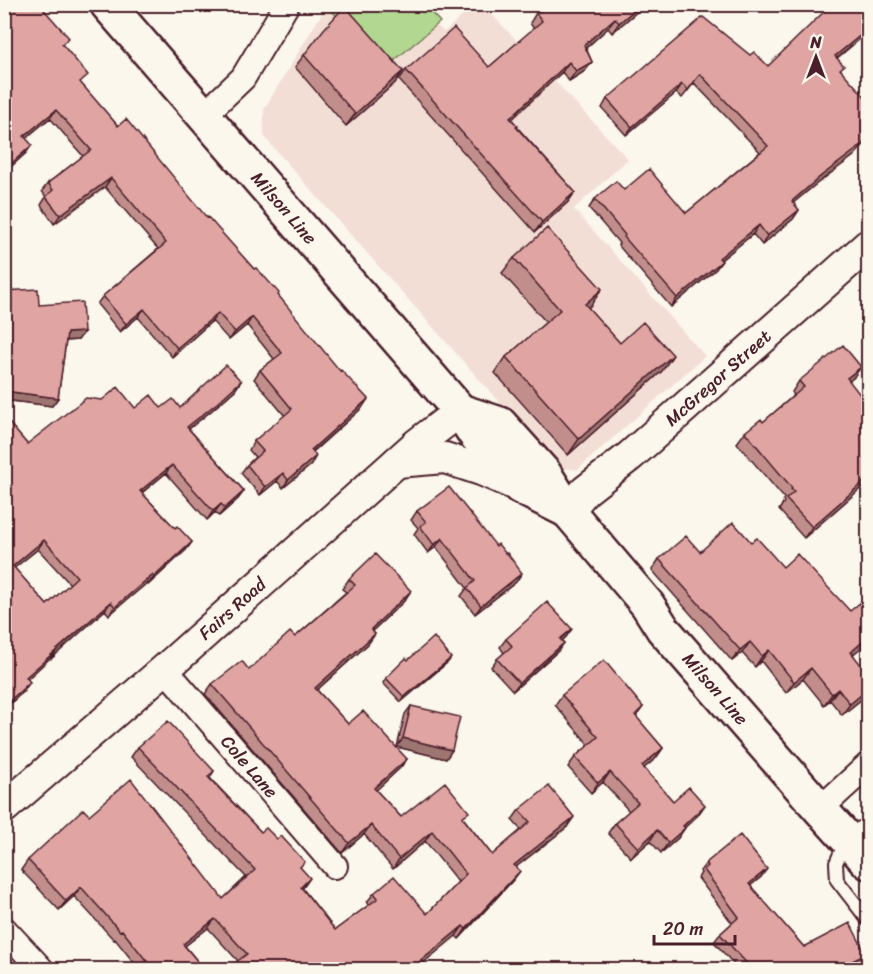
<svg xmlns="http://www.w3.org/2000/svg" width="873" height="974" font-family="Sriracha,sans-serif">
<style>
.built{fill:#f3ded6}
.green{fill:#b2d791;stroke:#7e7b5e;stroke-width:1.5}
.lines{fill:none;stroke-linecap:round;stroke-linejoin:round}
.service-casing{stroke:#4a1f2b;stroke-width:16}
.minor-casing{stroke:#4a1f2b;stroke-width:28}
.tertiary-casing{stroke:#4a1f2b;stroke-width:34}
.secondary-casing{stroke:#4a1f2b;stroke-width:38}
.service{stroke:#fbf7ec;stroke-width:12}
.minor{stroke:#fbf7ec;stroke-width:24}
.tertiary{stroke:#fbf7ec;stroke-width:30}
.secondary{stroke:#fbf7ec;stroke-width:33}
.wall{fill:#c18e8b;stroke:#4a1f2b;stroke-width:1.5;fill-rule:evenodd}
.shaded-wall{fill:#9d7471;stroke:#4a1f2b;stroke-width:1.5}
.building{fill:#e0a5a2;stroke:#4a1f2b;stroke-width:1.5;fill-rule:evenodd}
.labels{text-anchor:middle;stroke-width:4.5;stroke-linejoin:round;paint-order:stroke}
.street-label{font-size:18px;fill:#4a1f2b;stroke:#fbf7ec}
</style>
<rect width="100%" height="100%" fill="#fbf7ec"/>
<filter id="ink" filterUnits="userSpaceOnUse"><feTurbulence type="fractalNoise" baseFrequency=".0167" numOctaves="2"/><feDisplacementMap in="SourceGraphic" scale="12" xChannelSelector="R" yChannelSelector="G"/><feConvolveMatrix kernelMatrix="1 2 1 2 8 2 1 2 1" color-interpolation-filters="sRGB"/></filter>
<g filter="url(#ink)">
<!-- built -->
<path class="built" d="M327,5H414L444,32L475,5H483L628,159L574,209L705,356L577,470L557,467L271,145L264,136V109Z"/>
<!-- green -->
<path class="green" d="M327,5H424L440,22L383,70Z"/>
<g class="lines">
<defs>
<path id="service" d="M868,828H860L847,838L836,863L837,880L868,920"/>
<g id="minor">
<path d="M204,115L243,78L287,4"/>
<path id="s1" d="M165,669L335,866"/>
<path d="M820,809L868,765"/>
<path d="M4,929L42,970"/>
</g>
<g id="tertiary">
<path d="M397,462L445,458L481,470L520,487"/>
<path id="s2" d="M568,511L585,491L630,456L868,245"/>
<path id="s3" d="M4,808L165,669L417,444L460,411"/>
</g>
<g id="secondary">
<path id="s4" d="M107,4L460,411L475,434L520,487L568,511"/>
<path id="s5" d="M460,411L500,424L544,473L568,511L647,604L663,629L820,809L868,862"/>
</g>
</defs>
<!-- service casing -->
<use href="#service" class="service-casing"/>
<!-- minor casing -->
<use href="#minor" class="minor-casing"/>
<!-- tertiary casing -->
<use href="#tertiary" class="tertiary-casing"/>
<!-- secondary casing -->
<use href="#secondary" class="secondary-casing"/>
<!-- service -->
<use href="#service" class="service"/>
<!-- minor -->
<use href="#minor" class="minor"/>
<!-- tertiary -->
<use href="#tertiary" class="tertiary"/>
<!-- secondary -->
<use href="#secondary" class="secondary"/>
</g>
<!-- wall -->
<path class="wall" d="M646,4L612,33L608,28L586,48L592,62L585,71L569,81L562,72L512,119L517,127L575,192L568,202L535,232L399,80L406,70L489,67L534,29L530,23L536,13Z
M868,4V47L861,38L837,58L841,70L855,155L815,185L793,203L799,210L793,219L762,245L753,234L721,260L716,269L671,307L618,245L619,243L589,208L595,199L624,190L686,213L760,152L694,83L682,98L676,93L626,135L602,108L607,99L750,55L768,66Z
M63,46L81,84L118,126L207,218L278,295L362,408L313,452L311,465L283,488L277,481L260,495L241,473L247,465L255,457L249,450L254,441L285,416L254,379L260,370L274,359L247,325L229,340L212,321L172,357L138,317L120,332L97,304L103,296L158,249L105,187L54,224L41,205L46,197L42,191L48,183L83,156L50,118L26,138V153L4,173Z
M304,55L403,71L395,83L346,126L295,67Z
M514,258L591,305L588,308L620,343L662,371L568,455L495,373L506,357L546,322L502,273Z
M4,291L39,305L84,332L78,340L66,341L58,398L52,406L4,400Z
M853,378L849,381L868,482L804,538L779,510L784,502L783,500L784,498L737,443L745,432L763,422L794,395L792,392L799,381Z
M241,381L235,390L211,411L189,429L244,491L238,499L219,516L215,512L207,520L166,473L142,493L175,528L192,542L186,550L148,585L147,583L109,615L105,610L51,659L50,658L27,679L24,691L4,709V417L27,444L135,408H180ZM38,549L70,584L47,605L14,568Z
M417,511L516,582L475,614L461,596L467,588L436,547L428,553L414,534L418,528L411,520Z
M751,542L783,567L850,611L853,654L868,694L842,715L830,700L824,705L803,679L786,693L761,661L755,667L742,653L732,661L652,570L659,559Z
M349,579L404,601L372,631L375,634L368,644L317,690L348,724L407,759L400,768L376,790L401,817L464,819L492,855L521,830L512,820L519,810L567,827L516,867L520,871L513,880L459,939L456,936L238,961L208,928L185,946L204,969H139L115,939L114,940L74,896L59,910L21,870L28,860L89,815L223,899L246,877L131,757L138,747L214,771L210,778L261,832L301,868L303,889L335,930L369,905L367,902L374,893L427,914L458,882L425,841L393,869L364,834L342,853L205,694L212,684L249,670L295,637L346,592L342,589Z
M566,637L562,641L564,643L558,651L513,691L491,667L497,659L504,653L500,647L506,639Z
M408,660L448,662L401,702L383,683L386,678Z
M562,695L643,707L636,717L663,748L656,758L644,768L673,801L698,815L684,828L678,838L661,853L650,841L631,858L608,833L615,823L629,811L603,782L591,793L568,767L575,757L589,745L555,705Z
M411,706L452,750L446,759L397,747L405,714Z
M706,863L761,877L750,886L804,947L866,954L861,963L848,969H738L714,942L720,934L732,923L698,878L701,873L700,871Z"/>
<!-- shaded-wall -->
<path class="shaded-wall" d="M641,4H646L612,33L619,23Z
M615,18L608,28L578,55L584,45Z
M867,30L861,38L829,65L835,56Z
M569,62L562,72L504,127L510,118Z
M592,62L585,71L569,81L576,71Z
M403,71L395,83L346,126L355,114Z
M682,84L676,93L626,135L632,127Z
M56,110L50,118L18,144L24,136Z
M868,138V140L855,155L815,185L786,209L792,201L821,176Z
M32,145L26,153L4,173V170Z
M111,178L105,187L54,224L60,215Z
M575,192L568,202L535,232L542,222Z
M799,210L793,219L762,245L767,236Z
M759,225L753,234L713,266L719,258Z
M722,261L716,269L671,307L677,298Z
M602,289L591,305L574,320L585,304Z
M144,309L138,317L120,332L126,324Z
M218,313L212,321L172,357L177,348Z
M252,317L247,325L229,340L235,332Z
M4,326H9L4,333Z
M84,332L78,340L61,341L67,333Z
M673,355L662,371L568,455L579,439Z
M861,367L853,378L839,389L847,378Z
M241,381L235,390L211,411L181,435L187,427Z
M4,391L58,398L52,406L4,400Z
M368,399L362,408L305,458L311,450Z
M316,456L311,465L283,488L288,480Z
M172,465L166,473L134,499L140,491Z
M283,473L277,481L260,495L265,487Z
M868,478V482L804,538L812,527Z
M244,491L238,499L219,516L225,508Z
M221,504L215,512L207,520L213,511Z
M442,538L436,547L428,553L434,545Z
M44,540L38,549L7,574L13,566Z
M192,542L186,550L148,585L154,577Z
M522,573L516,582L475,614L481,606Z
M152,575L147,583L109,615L115,607Z
M411,591L404,601L364,639L371,629Z
M111,602L105,610L51,659L56,651Z
M572,629L566,637L554,648L560,639Z
M375,634L368,644L308,698L315,688Z
M868,637V642L843,663L851,652Z
M750,642L742,653L732,661L740,650Z
M564,643L558,651L513,691L519,683Z
M56,650L50,658L20,686L26,677Z
M769,650L761,661L755,667L762,656Z
M451,658L448,662L401,702L404,697Z
M811,668L803,679L786,693L794,682Z
M30,682L24,691L4,709V706Z
M838,689L830,700L824,705L832,694Z
M868,689V694L842,715L850,704Z
M403,738L452,750L446,759L397,747Z
M663,748L656,758L635,776L642,766Z
M407,759L400,768L368,798L374,788Z
M610,772L603,782L591,793L598,783Z
M705,805L698,815L676,836L683,826Z
M574,817L567,827L507,874L514,865Z
M371,825L364,834L342,853L349,843Z
M685,828L678,838L661,853L668,843Z
M657,830L650,841L631,858L638,848Z
M432,831L425,841L393,869L399,859Z
M767,869L761,877L743,892L749,884Z
M520,871L513,880L459,939L466,929Z
M310,878L303,888L294,896L301,887Z
M81,887L74,896L59,910L66,901Z
M215,919L208,928L176,953L183,944Z
M463,926L456,936L416,969H411Z
M866,954L861,963L848,969H837Z"/>
<!-- building -->
<path class="building" d="M4,4H39L69,38L62,44L88,75L80,82L118,126L126,119L207,218L208,217L254,269L256,268L262,274L279,293L278,295L340,371L341,370L368,399L311,450L316,456L288,480L283,473L265,487L247,465L263,451L254,441L292,409L260,370L282,353L252,317L235,332L218,313L177,348L144,309L126,324L103,296L166,243L111,178L60,215L46,197L53,190L48,183L91,150L56,110L24,136L32,145L4,170Z
M552,4H641L619,23L615,18L584,45L592,62L576,71L569,62L510,118L518,126L516,127L575,192L542,222L406,70L454,28L489,67L542,21L536,13Z
M832,4H868V32L867,30L835,56L844,66L840,69L867,99L868,97V138L861,146L821,176L792,201L799,210L767,236L759,225L719,258L722,261L677,298L624,237L625,235L595,199L616,181L624,190L649,169L686,213L768,146L700,74L688,90L682,84L632,127L607,99L703,17L750,55L754,52L768,66Z
M345,6L403,71L355,114L304,55L324,29Z
M547,228L602,289L585,304L620,343L643,322L673,355L579,439L506,357L560,310L514,258Z
M38,289L39,305L82,302L84,332L67,333L58,398L4,391V357L9,326H4V291Z
M843,345L861,367L847,378L868,405V478L812,527L786,499L794,492L791,489L792,488L745,432L761,419L763,422L804,387L799,381Z
M226,365L241,381L217,403L187,427L244,491L225,508L221,504L213,511L172,465L140,491L175,528L177,526L192,542L154,577L152,575L115,607L111,602L26,677L30,682L4,706V417L27,444L86,398L102,400L118,387L135,408L151,395L161,408L173,399L180,408ZM44,540L77,577L47,605L13,566Z
M449,487L496,546L498,544L506,554L507,553L522,573L481,606L467,588L475,581L442,538L434,545L420,526L426,522L417,511Z
M733,522L751,542L757,538L783,567L797,554L850,611L868,596V637L851,652L868,674V689L850,704L838,689L832,694L811,668L794,682L769,650L762,656L750,642L740,650L659,559L686,536L700,552Z
M375,554L411,591L371,629L375,634L315,688L348,724L363,711L407,759L374,788L401,817L445,782L469,812L462,817L492,855L530,822L519,810L549,786L574,817L514,865L520,871L466,929L463,926L411,969H227L247,954L215,919L183,944L204,969H153L122,930L120,931L81,887L66,901L28,860L83,809L89,815L131,779L223,899L255,870L138,747L168,721L214,771L208,777L261,832L266,828L277,839L281,836L305,862L300,867L310,878L301,887L335,930L378,898L374,893L394,876L427,914L466,874L432,831L399,859L371,825L349,843L212,684L242,661L249,670L290,632L295,637L355,585L349,579Z
M547,602L572,629L560,639L564,643L519,683L497,659L512,646L506,639Z
M434,637L451,658L404,697L386,678L406,658L408,660Z
M604,660L643,707L635,715L663,748L642,766L673,801L689,787L705,805L683,826L685,828L668,843L657,830L638,848L615,823L638,803L610,772L598,783L575,757L598,737L562,695Z
M411,706L460,717L452,750L403,738Z
M740,835L767,869L749,884L804,947L850,923L866,954L837,969H752L720,934L739,917L704,870L708,866L706,863Z"/>
</g>
<g class="labels">
<!-- street labels -->
<g class="street-label">
<text dy="6" stroke="none"><textPath href="#s4" startOffset="270">Milson Line</textPath></text>
<text dy="6" stroke="none"><textPath href="#s2" startOffset="201">McGregor Street</textPath></text>
<text dy="6" stroke="none"><textPath href="#s3" startOffset="303">Fairs Road</textPath></text>
<text dy="6" stroke="none"><textPath href="#s5" startOffset="384">Milson Line</textPath></text>
<text dy="6" stroke="none"><textPath href="#s1" startOffset="129">Cole Lane</textPath></text>
</g>
</g>
<!-- margin -->
<rect width="873" height="974" fill="none" stroke="#fbf7ec" stroke-width="24"/>
<rect x="12" y="12" width="849" height="950" fill="none" stroke="#4a1f2b" stroke-width="2" filter="url(#ink)"/>
<!-- north arrow -->
<g transform="translate(816 57)" stroke="#fbf7ec" stroke-width="4.5" paint-order="stroke">
<path d="M0-4.5L10 22L0 15L-10 22Z" fill="#4a1f2b"/>
<text y="-9" font-size="16" font-weight="bold" text-anchor="middle" fill="#4a1f2b">N</text>
</g>
<!-- scale -->
<path d="M654 935v9h81v-9" fill="none" stroke="#4a1f2b" stroke-width="3"/>
<text x="663" y="935" font-size="18" fill="#4a1f2b" stroke="#fbf7ec" stroke-width="4.5" paint-order="stroke">20 m</text>
</svg>
